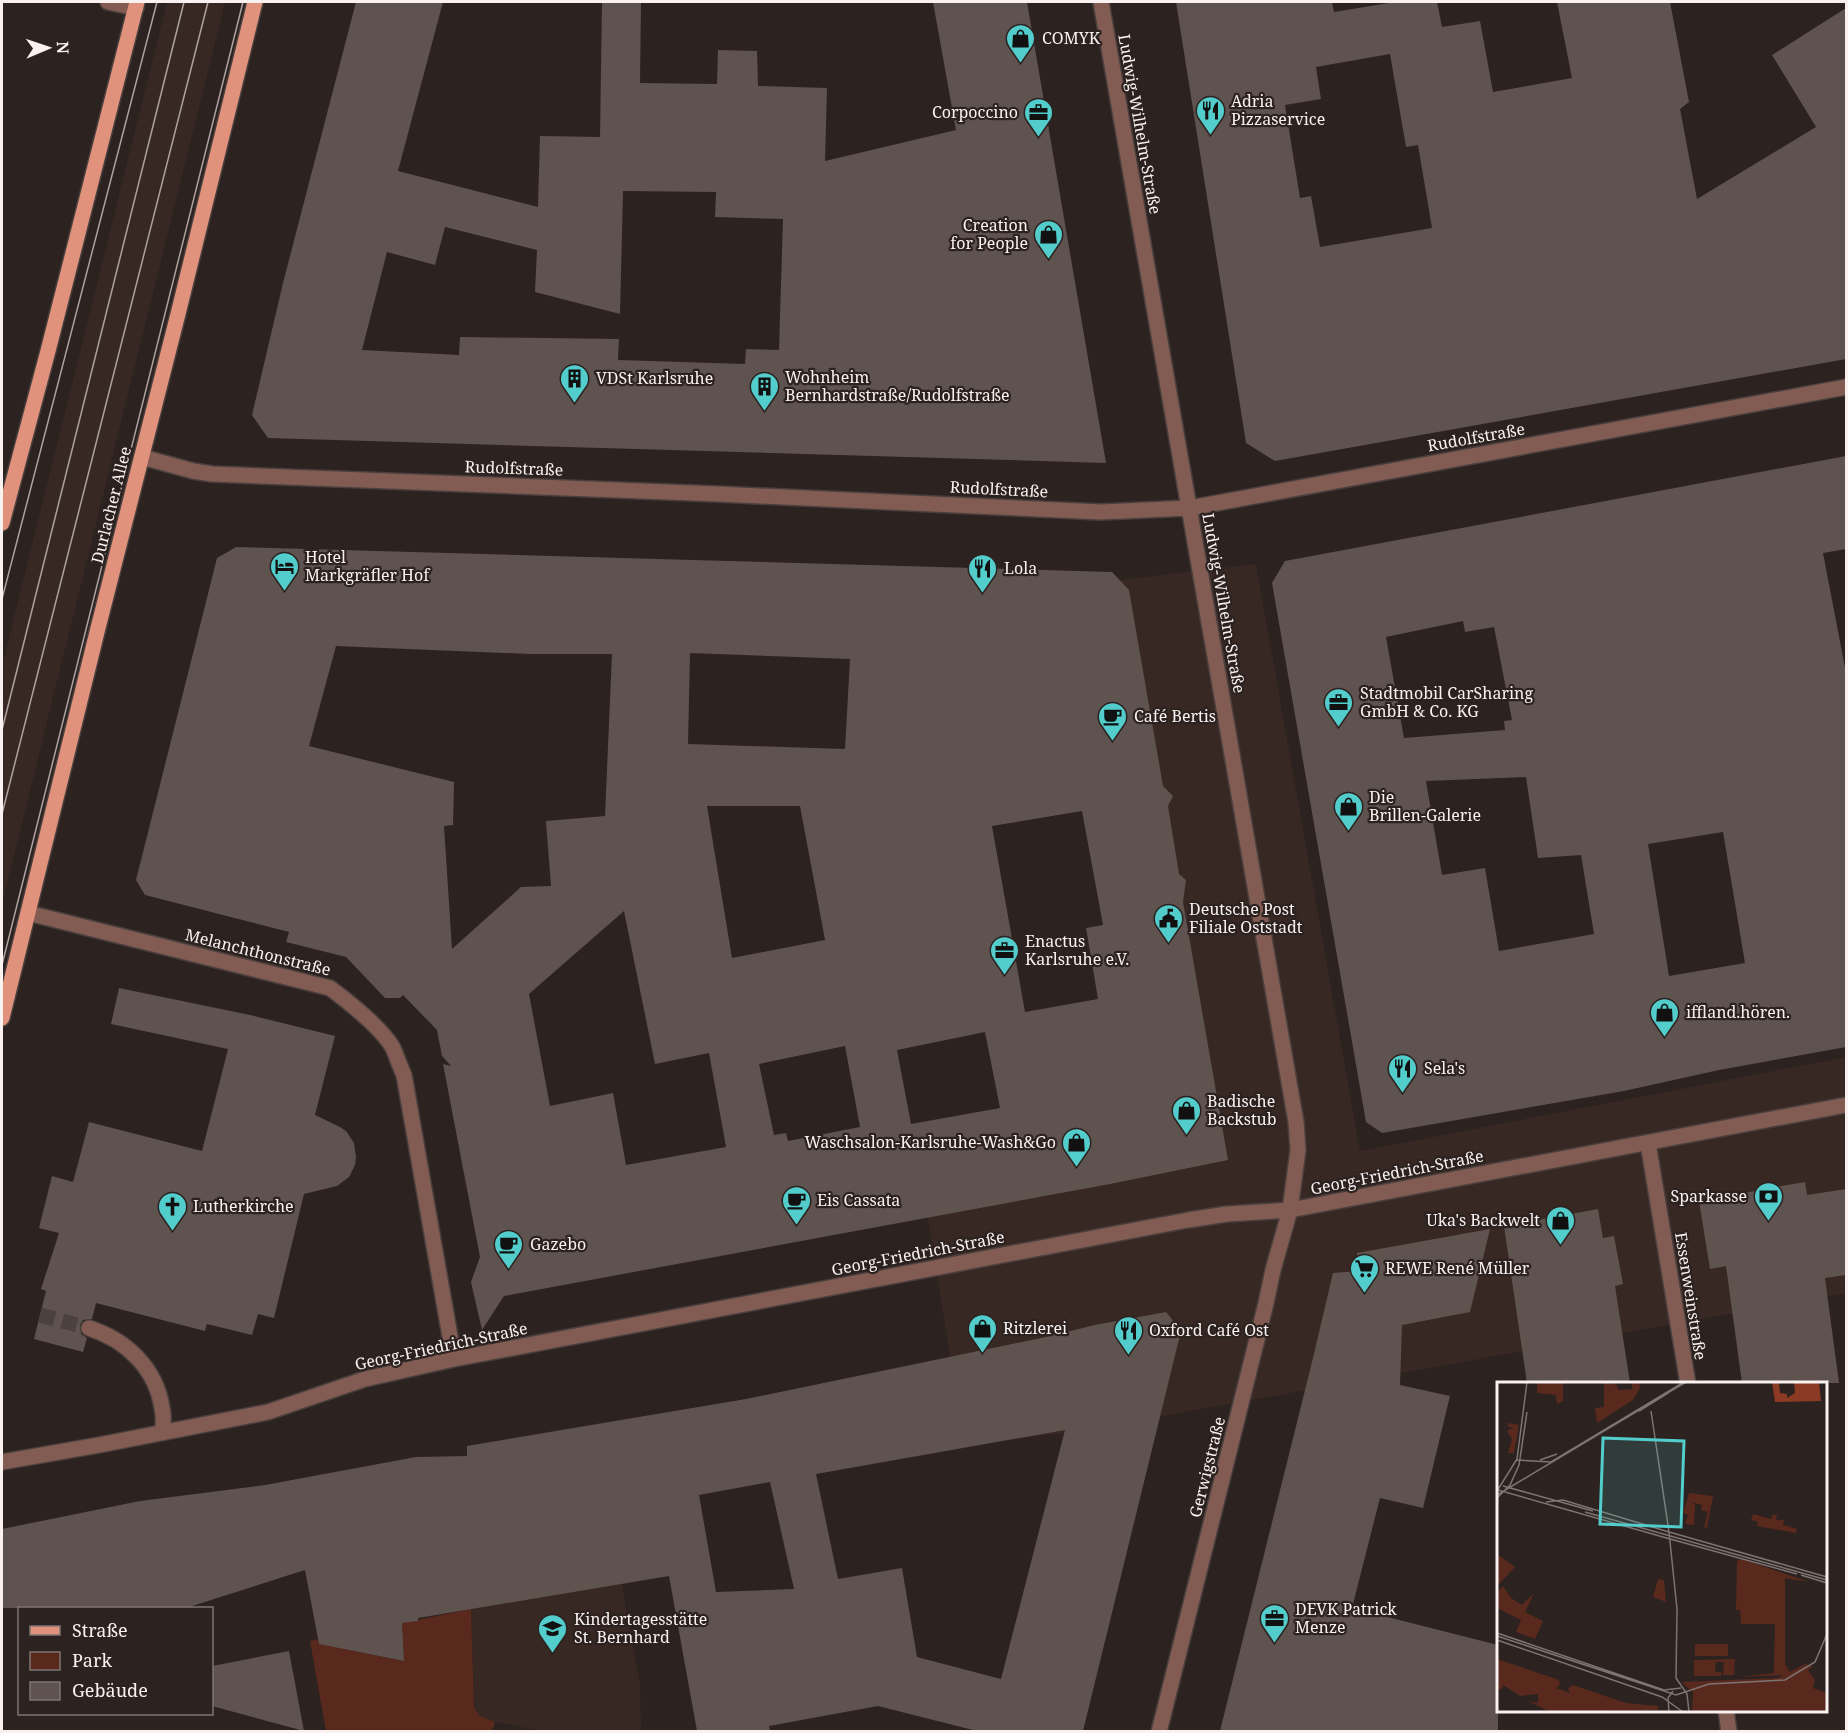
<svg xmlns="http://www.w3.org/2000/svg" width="1848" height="1733" font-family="'Noto Serif',serif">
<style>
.built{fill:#382823}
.green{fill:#59291d}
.building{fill:#5f5350;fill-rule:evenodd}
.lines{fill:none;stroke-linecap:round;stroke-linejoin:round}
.minor-tunnel{stroke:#4b413f;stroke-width:15;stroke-dasharray:15 8;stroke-linecap:butt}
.minor-casing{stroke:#493f3d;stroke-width:18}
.major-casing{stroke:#493f3d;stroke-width:18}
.minor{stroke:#825c52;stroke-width:15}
.major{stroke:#e1927d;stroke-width:15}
.tram{stroke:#aba3a1;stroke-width:1.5}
.labels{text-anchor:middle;stroke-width:4.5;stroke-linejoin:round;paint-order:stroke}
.poi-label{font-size:16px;fill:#f9f2f0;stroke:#2c2220;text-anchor:start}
.street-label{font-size:16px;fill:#f9f2f0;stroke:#2c2220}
.inset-road{fill:none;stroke:#7e7573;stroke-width:1.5}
.view{fill:#52cdcc;fill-opacity:0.15;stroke:#52cdcc;stroke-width:3}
.inset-edge{fill:none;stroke:#f9f2f0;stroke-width:3}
</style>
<rect width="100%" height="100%" fill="#2c2220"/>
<!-- built -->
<path class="built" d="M167,2H225L2,904V666Z
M1256,564L1360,1151L1846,1057V1293L1068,1433L964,1443L920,1170L1171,1111L1076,585Z
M612,1531L640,1685L641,1731H541L495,1722L480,1716L474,1708L471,1609Z"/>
<!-- green -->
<path class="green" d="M471,1609L474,1708L480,1716L495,1722L492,1731H326L310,1641L318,1639L342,1638L344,1649L404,1661L402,1623Z"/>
<!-- building -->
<path class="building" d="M356,2H443L398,171L538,207L540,136L600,137L602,2H641L640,83L717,84L718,50L757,51L758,86L827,88L825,161L956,130L933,2H1027L1106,463L268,438L252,415L283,283ZM623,191L716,192L715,217L783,219L779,350L746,349L745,364L618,360L619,339L460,337L459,355L362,350L387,252L435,265L445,227L537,250L535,292L620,314Z
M1176,2H1332L1334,12L1395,2H1437L1442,27L1480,21L1493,92L1572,78L1557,2H1670L1689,102L1680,109L1697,199L1816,127L1772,55L1846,8V359L1275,461L1246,443ZM1390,54L1406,147L1418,145L1432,228L1320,247L1311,196L1300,198L1285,105L1321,99L1316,67Z
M1846,456V549L1823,553L1846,673V1047L1719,1070L1624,1091L1382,1133L1366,1122L1272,583L1285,561ZM1463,621L1465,632L1494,627L1512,720L1504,721L1505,730L1404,738L1386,637ZM1526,777L1538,858L1581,855L1594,934L1499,951L1485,868L1442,875L1426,781ZM1723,832L1745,963L1669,976L1648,844Z
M236,547L1112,572L1129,590L1163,786L1173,796L1168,806L1179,874L1186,880L1183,902L1228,1160L1110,1184L504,1296L482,1330L471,1282L480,1257L443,1064L451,1066L442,1056L437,1030L403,995L400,998H385L346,957L286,942L289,932L145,895L136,880L217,558ZM336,646L531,654H612L605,816L546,821L551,886L521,887L452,949L444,826L453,825L454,782L309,746ZM690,653L850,659L845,749L688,744ZM707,806H800L825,940L732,958ZM1082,811L1103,925L1086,928L1098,999L1025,1012L992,826ZM624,911L655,1064L709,1053L726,1147L626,1165L613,1093L550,1106L529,994ZM985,1032L1000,1108L911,1124L897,1050ZM845,1046L860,1127L788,1141L786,1133L774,1135L759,1064Z
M119,988L250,1015L335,1036L315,1115L340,1127L346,1131L354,1143L356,1157L355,1165L349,1177L337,1186L304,1194L274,1318L258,1314L252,1335L207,1324L205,1331L96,1303L92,1319L83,1320L80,1325L81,1334L87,1338L83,1352L34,1339L46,1291L41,1289L59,1233L39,1228L52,1176L73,1182L89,1122L202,1151L228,1049L111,1024Z
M1805,1182L1807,1195L1846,1189V1275L1825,1278L1839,1383H1742L1726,1266L1710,1269L1699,1201Z
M1598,1209L1603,1238L1614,1236L1623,1284L1615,1286L1630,1383H1527L1504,1226Z
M1490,1229L1470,1312L1402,1325L1400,1385L1450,1396L1423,1508L1380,1498L1352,1608L1498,1645V1731H1220L1312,1362L1333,1273L1359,1271L1357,1253Z
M1166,1312L1181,1331L1083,1731H977L878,1706L769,1726L770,1731H697L669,1576L418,1618V1621L402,1623L404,1661L319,1644L305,1570L186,1608H2V1529L140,1501L265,1485L416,1457L467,1456V1446L746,1399L1046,1337L1095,1325ZM1065,1430L1001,1679L917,1657L902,1568L838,1579L816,1474ZM770,1482L794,1589L716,1592L699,1495Z
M289,1651L304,1731L212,1706V1666Z"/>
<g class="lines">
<!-- minor-tunnel -->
<path class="minor-tunnel" d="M40,1315L89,1328"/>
<defs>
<path id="minor" d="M108,2L136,8
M1101,2L1296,1122L1298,1150L1290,1210L1273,1270L1266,1303L1159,1732
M142,457L193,471L212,474L718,494L1101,512L1190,508L1846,387
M28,913L330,988C350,1003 381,1027 393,1048C397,1057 400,1067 404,1075L454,1359
M1648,1143L1688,1384
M89,1328C126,1340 156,1368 162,1408C164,1416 163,1425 163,1432
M2,1462L99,1445L268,1412L365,1379L454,1359L1188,1220L1227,1214L1290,1210L1846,1105
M1726,1710L1729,1732"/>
<path id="major" d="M2,523L48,351L137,2
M2,1018L97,632L178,314L255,2"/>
</defs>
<!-- minor casing -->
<use href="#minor" class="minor-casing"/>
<!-- major casing -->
<use href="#major" class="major-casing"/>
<!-- minor -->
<use href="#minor" class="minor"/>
<!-- major -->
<use href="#major" class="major"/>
<!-- tram -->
<path class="tram" d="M2,599L157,2
M2,730L184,2
M2,814L208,2
M2,965L243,2"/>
</g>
<!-- icons -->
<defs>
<symbol id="shop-pin" viewBox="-11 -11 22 30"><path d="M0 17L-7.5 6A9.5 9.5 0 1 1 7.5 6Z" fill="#52cdcc" stroke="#2c2220"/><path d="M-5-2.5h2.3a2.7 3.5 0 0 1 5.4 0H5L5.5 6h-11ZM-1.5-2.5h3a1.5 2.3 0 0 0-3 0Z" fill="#111"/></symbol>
<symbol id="restaurant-pin" viewBox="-11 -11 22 30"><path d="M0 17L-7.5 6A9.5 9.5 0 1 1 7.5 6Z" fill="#52cdcc" stroke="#2c2220"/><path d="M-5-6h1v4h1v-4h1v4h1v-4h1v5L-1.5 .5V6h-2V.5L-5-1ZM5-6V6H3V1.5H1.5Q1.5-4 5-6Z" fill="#111"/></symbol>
<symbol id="office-pin" viewBox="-11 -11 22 30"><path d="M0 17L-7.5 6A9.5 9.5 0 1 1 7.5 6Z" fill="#52cdcc" stroke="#2c2220"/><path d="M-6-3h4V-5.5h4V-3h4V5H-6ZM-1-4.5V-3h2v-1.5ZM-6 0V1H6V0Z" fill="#111"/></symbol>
<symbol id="building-pin" viewBox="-11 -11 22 30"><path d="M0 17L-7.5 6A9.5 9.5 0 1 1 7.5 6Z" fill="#52cdcc" stroke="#2c2220"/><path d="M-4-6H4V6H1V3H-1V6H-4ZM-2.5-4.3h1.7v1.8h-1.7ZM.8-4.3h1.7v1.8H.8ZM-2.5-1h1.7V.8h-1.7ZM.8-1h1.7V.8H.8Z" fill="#111"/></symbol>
<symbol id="hotel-pin" viewBox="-11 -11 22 30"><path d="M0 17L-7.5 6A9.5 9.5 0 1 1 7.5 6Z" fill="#52cdcc" stroke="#2c2220"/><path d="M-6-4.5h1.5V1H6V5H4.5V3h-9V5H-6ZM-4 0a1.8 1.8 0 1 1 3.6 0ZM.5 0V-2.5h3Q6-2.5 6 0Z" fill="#111"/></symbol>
<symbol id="cafe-pin" viewBox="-11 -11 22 30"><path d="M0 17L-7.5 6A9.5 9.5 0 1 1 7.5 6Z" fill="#52cdcc" stroke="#2c2220"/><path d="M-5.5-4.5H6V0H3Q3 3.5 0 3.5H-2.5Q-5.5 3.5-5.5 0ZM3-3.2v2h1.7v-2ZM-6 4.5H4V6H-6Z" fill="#111"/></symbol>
<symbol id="civic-pin" viewBox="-11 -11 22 30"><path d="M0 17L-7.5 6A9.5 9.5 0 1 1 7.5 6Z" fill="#52cdcc" stroke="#2c2220"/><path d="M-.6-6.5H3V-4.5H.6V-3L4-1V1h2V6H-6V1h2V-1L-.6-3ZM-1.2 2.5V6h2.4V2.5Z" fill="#111"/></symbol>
<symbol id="bank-pin" viewBox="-11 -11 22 30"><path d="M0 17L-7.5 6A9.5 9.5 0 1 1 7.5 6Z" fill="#52cdcc" stroke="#2c2220"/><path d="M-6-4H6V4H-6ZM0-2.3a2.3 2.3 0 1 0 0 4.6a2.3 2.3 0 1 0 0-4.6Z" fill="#111"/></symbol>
<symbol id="church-pin" viewBox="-11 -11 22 30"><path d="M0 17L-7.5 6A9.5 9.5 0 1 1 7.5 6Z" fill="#52cdcc" stroke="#2c2220"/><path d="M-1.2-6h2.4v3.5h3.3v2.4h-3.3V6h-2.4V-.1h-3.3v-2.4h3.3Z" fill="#111"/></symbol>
<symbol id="supermarket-pin" viewBox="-11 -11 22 30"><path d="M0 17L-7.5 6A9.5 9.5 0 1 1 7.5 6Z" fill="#52cdcc" stroke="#2c2220"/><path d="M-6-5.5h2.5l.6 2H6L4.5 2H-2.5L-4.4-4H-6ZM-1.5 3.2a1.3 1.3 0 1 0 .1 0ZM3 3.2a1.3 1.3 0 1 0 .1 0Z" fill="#111"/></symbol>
<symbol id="school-pin" viewBox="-11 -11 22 30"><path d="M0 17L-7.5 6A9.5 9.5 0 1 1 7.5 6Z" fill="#52cdcc" stroke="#2c2220"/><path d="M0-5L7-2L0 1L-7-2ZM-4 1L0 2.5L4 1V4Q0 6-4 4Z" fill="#111"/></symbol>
</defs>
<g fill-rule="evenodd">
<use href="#shop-pin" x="1004" y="22" width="33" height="45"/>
<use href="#restaurant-pin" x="1194" y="94" width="33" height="45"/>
<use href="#office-pin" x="1022" y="96" width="33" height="45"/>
<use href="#shop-pin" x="1032" y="218" width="33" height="45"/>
<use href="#building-pin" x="558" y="362" width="33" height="45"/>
<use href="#building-pin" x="748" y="370" width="33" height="45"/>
<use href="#hotel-pin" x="268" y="550" width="33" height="45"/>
<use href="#restaurant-pin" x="966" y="552" width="33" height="45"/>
<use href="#office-pin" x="1322" y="686" width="33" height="45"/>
<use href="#cafe-pin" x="1096" y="700" width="33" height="45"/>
<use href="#shop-pin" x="1332" y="790" width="33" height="45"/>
<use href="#civic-pin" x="1152" y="902" width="33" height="45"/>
<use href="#office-pin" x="988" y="934" width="33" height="45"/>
<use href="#shop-pin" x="1648" y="996" width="33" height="45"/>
<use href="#restaurant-pin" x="1386" y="1052" width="33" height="45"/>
<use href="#shop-pin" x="1170" y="1094" width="33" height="45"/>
<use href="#shop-pin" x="1060" y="1126" width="33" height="45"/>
<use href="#bank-pin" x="1752" y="1180" width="33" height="45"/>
<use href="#cafe-pin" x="780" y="1184" width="33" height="45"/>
<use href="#church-pin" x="156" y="1190" width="33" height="45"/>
<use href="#shop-pin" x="1544" y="1204" width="33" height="45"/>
<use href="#cafe-pin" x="492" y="1228" width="33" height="45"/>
<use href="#supermarket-pin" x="1348" y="1252" width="33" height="45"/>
<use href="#shop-pin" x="966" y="1312" width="33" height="45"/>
<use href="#restaurant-pin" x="1112" y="1314" width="33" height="45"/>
<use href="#office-pin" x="1258" y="1602" width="33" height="45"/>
<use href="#school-pin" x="536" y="1612" width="33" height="45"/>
</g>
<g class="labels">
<!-- poi labels -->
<g class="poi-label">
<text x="1042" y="44">COMYK</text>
<text x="1231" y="107">Adria<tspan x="1231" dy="18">Pizzaservice</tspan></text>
<text x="1018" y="118" text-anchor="end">Corpoccino</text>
<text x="1028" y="231" text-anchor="end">Creation<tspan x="1028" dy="18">for People</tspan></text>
<text x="785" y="383">Wohnheim<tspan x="785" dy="18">Bernhardstraße/Rudolfstraße</tspan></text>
<text x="596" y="384">VDSt Karlsruhe</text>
<text x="305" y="563">Hotel<tspan x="305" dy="18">Markgräfler Hof</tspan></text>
<text x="1004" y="574">Lola</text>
<text x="1360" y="699">Stadtmobil CarSharing<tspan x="1360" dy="18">GmbH &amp; Co. KG</tspan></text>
<text x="1134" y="722">Café Bertis</text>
<text x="1369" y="803">Die<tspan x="1369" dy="18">Brillen-Galerie</tspan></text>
<text x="1189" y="915">Deutsche Post<tspan x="1189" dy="18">Filiale Oststadt</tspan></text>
<text x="1025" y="947">Enactus<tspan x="1025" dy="18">Karlsruhe e.V.</tspan></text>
<text x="1686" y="1018">iffland.hören.</text>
<text x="1424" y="1074">Sela's</text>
<text x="1207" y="1107">Badische<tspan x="1207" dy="18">Backstub</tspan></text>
<text x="1056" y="1148" text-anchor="end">Waschsalon-Karlsruhe-Wash&amp;Go</text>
<text x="1747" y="1202" text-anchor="end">Sparkasse</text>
<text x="817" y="1206">Eis Cassata</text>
<text x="193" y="1212">Lutherkirche</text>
<text x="1540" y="1226" text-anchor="end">Uka's Backwelt</text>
<text x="530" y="1250">Gazebo</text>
<text x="1385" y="1274">REWE René Müller</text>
<text x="1003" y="1334">Ritzlerei</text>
<text x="1149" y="1336">Oxford Café Ost</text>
<text x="1295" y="1615">DEVK Patrick<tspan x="1295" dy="18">Menze</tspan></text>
<text x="574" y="1625">Kindertagesstätte<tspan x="574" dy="18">St. Bernhard</tspan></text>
</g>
<!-- street labels -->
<g class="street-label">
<text transform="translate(1140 124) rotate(80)" y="6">Ludwig-Wilhelm-Straße</text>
<text transform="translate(1476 437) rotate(-10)" y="6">Rudolfstraße</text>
<text transform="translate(514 468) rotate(2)" y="6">Rudolfstraße</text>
<text transform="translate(999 489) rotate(3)" y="6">Rudolfstraße</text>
<text transform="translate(111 505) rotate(-76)" y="6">Durlacher Allee</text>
<text transform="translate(1224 603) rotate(80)" y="6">Ludwig-Wilhelm-Straße</text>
<text transform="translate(258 952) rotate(14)" y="6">Melanchthonstraße</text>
<text transform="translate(1397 1172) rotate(-11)" y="6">Georg-Friedrich-Straße</text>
<text transform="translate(918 1253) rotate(-11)" y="6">Georg-Friedrich-Straße</text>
<text transform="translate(1691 1296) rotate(81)" y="6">Essenweinstraße</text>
<text transform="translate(441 1346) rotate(-12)" y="6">Georg-Friedrich-Straße</text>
<text transform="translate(1207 1467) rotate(-76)" y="6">Gerwigstraße</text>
</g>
</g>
<!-- overview -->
<g transform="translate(1497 1382)">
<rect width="330" height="330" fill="#2c2220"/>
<path d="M40,0H66V19L60,22L59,13L40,11ZM107,0L120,3L121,8L135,7V0H142L143,6L136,18L100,41L98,26L107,25ZM11,41L22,43L17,71H11L15,57L10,49L16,46L11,45ZM192,111L216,114L210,146L207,145L211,130L204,128L205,123L191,119L198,122L197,143L188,142L191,133L186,131ZM256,132L274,137L276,132L280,133L279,138H287L286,143L300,147L299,151L260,144L261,140L254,138ZM0,172L18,185L0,204ZM245,177L312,200L288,196V282L293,290L287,293L241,295L277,291V282L278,242H244L243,228H239L240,179ZM161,197L167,198L169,220L156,215ZM6,204L14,216L25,223L37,211L28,230L46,239L38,257L19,250L24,238L0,226V211ZM198,262H231V274H198ZM0,277L62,298L63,303L59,306L73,311L71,306L76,303L129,321L161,324V328L53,330L31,319L41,321V312L23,314L6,303L5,308L0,306ZM238,277L237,293H226L227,280H219L218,290H225L224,294H197V278ZM308,282L316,284L311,288L318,298L316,306L330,311V330H195L196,310L184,300L281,296Z" fill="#59291d"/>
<path d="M275,0L282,1L283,11L290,12V16L298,11L297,0H322L324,19L278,20Z" fill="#8d3a24"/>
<path class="inset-road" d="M142,29L171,11M154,29L172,150L330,195M19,78L54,80L187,0M43,78L60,72M6,104L96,129M1,108L173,157M0,109L20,77L30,0M0,113L189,0M0,116L13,103L22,83L30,30M49,120L66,118L172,150L180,227L179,296L190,312L192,330M88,130L330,198M173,157L300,192M304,193L330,201M0,251L167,308L184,306M0,254L179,313L212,302L288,298L318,280L330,252M0,258L165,315L186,330M172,330L171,316L176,309"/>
<path class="view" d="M106,56L187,59L184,145L103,142Z"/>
<rect width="330" height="330" class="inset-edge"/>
</g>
<!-- border -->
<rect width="1848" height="1733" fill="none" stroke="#f9f2f0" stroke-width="6"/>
<!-- legend -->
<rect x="18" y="1607" width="195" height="108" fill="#2c2220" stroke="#7e7573" stroke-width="1.5"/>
<rect x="30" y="1626" width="30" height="9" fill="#e1927d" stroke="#7e7573" stroke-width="1.5"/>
<text x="72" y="1637" font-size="18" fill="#f9f2f0">Straße</text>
<rect x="30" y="1652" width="30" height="18" fill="#59291d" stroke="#7e7573" stroke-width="1.5"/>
<text x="72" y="1667" font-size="18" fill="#f9f2f0">Park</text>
<rect x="30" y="1682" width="30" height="18" fill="#5f5350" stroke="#7e7573" stroke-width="1.5"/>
<text x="72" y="1697" font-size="18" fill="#f9f2f0">Gebäude</text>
<!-- north arrow -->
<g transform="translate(48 48) rotate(88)" stroke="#2c2220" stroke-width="4.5" paint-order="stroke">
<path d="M0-4.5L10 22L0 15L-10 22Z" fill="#f9f2f0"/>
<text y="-9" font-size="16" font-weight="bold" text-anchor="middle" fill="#f9f2f0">N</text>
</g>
</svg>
